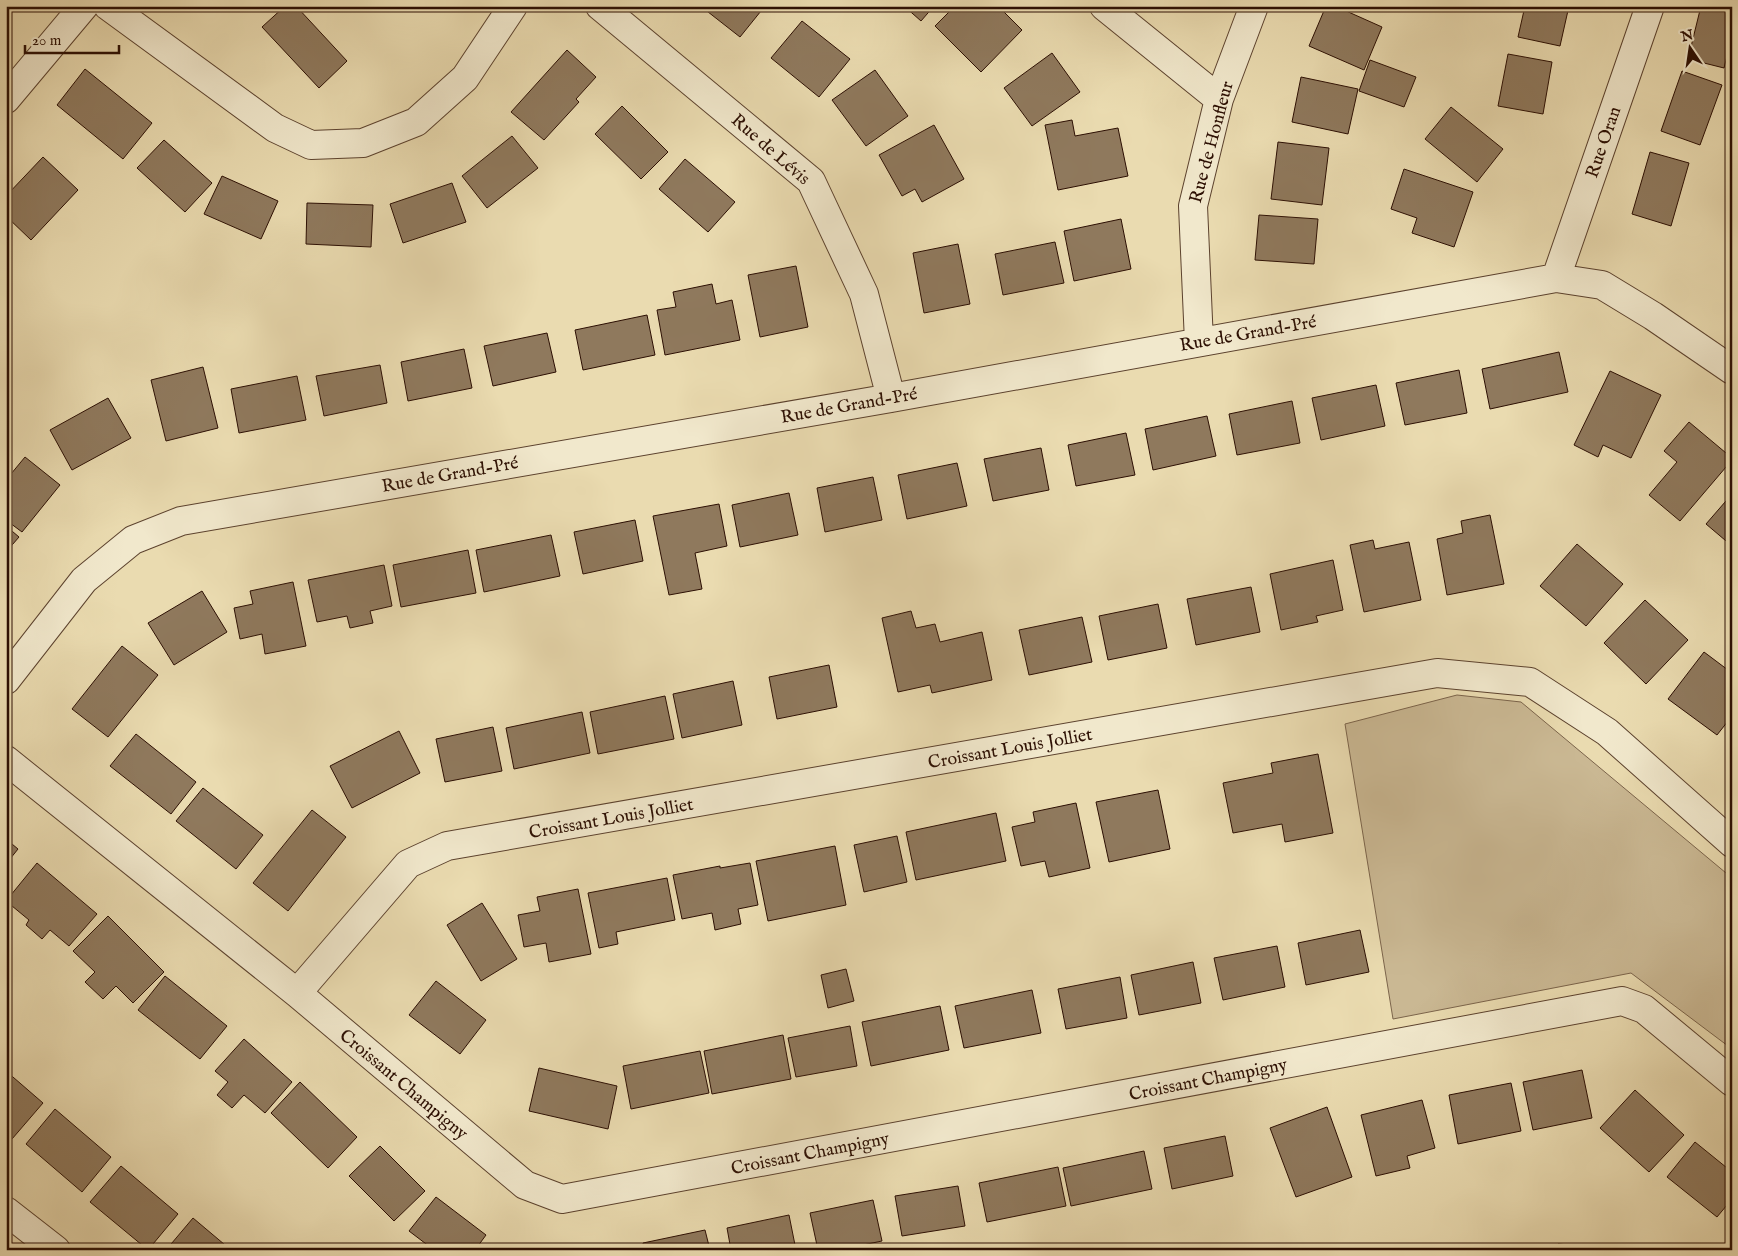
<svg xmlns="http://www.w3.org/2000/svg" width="1738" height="1256" font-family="'IM FELL English',serif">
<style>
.green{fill:#cab893;stroke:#7b644b}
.building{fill:#8f795d;stroke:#2c0f03}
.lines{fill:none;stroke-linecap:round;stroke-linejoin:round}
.street-casing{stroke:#5c422e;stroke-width:30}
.street{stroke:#f1e8cc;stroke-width:28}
.labels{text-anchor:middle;stroke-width:4;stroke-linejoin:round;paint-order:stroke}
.street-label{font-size:18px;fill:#2c0f03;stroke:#f1e8cc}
</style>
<rect width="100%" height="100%" fill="#eadbb0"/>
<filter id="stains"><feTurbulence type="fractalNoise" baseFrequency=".004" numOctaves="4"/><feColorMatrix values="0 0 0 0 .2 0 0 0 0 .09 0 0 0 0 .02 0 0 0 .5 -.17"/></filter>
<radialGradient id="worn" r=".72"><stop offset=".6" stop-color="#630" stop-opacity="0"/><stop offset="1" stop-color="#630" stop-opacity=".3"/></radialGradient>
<!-- green -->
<path class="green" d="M1457,695L1521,702L1732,878V1049L1631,973L1393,1019L1345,724Z"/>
<!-- building -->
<path class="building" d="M285,6H296L347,61L319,88L262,27Z
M704,6H765L740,37L703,8Z
M904,6H934L921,21Z
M955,6H974L976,8L978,6H998L1022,30L981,72L935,26Z
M1326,6H1335L1382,27L1364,70L1309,46Z
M1525,6H1569L1560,46L1518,37Z
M1701,6H1732V53L1728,52L1724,68L1688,59Z
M802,21L850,59L819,97L771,58Z
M567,50L596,77L576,99L579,102L544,140L511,112Z
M1052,53L1080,92L1032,126L1004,88Z
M1508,54L1552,62L1543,114L1498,106Z
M1370,60L1416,77L1404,107L1359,91Z
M85,69L152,123L123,159L57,105Z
M875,70L908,116L866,146L832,100Z
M1682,71L1722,85L1700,145L1661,131Z
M1301,77L1358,89L1348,134L1292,122Z
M622,106L668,152L641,179L595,134Z
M1451,107L1503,149L1477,182L1425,139Z
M1072,120L1075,136L1118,128L1128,176L1058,190L1045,125Z
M934,125L964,179L922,202L915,189L902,196L879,155Z
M512,136L538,168L487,208L462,176Z
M164,140L212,183L185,212L137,168Z
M1278,142L1329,148L1322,205L1271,199Z
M1650,152L1689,163L1671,226L1632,214Z
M43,157L78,190L31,240L6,216V196Z
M685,159L735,202L708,232L659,189Z
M1404,169L1473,192L1454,247L1412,233L1417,218L1391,209Z
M222,176L278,201L261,239L204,214Z
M452,183L466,222L403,243L390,204Z
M307,203L373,205L371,247L306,244Z
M1259,215L1318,219L1314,264L1255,260Z
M1121,219L1131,269L1074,281L1064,231Z
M1055,242L1064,283L1003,295L995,254Z
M958,244L970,304L924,313L913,253Z
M796,266L808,327L760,337L748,275Z
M712,284L716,304L732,300L740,340L665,355L657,310L676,307L673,292Z
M647,315L655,355L583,370L575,330Z
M547,333L556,372L493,386L484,346Z
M464,349L472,388L408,401L401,362Z
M1559,352L1568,392L1490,409L1482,369Z
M380,365L387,403L324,416L316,376Z
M203,367L218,428L166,441L151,380Z
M1459,370L1467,413L1405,425L1396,383Z
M1610,371L1661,395L1631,458L1603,445L1598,457L1574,445Z
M297,376L306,420L239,433L231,389Z
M1376,385L1385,426L1321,440L1312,398Z
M108,398L131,438L72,470L50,430Z
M1292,401L1300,443L1237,455L1229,414Z
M1207,416L1216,456L1153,470L1145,429Z
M1689,422L1732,458V460L1680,521L1649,495L1677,462L1664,451Z
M1126,433L1135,475L1076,486L1068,445Z
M1041,448L1049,490L993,501L984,459Z
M25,457L60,485L22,532L6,520V480Z
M957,463L967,506L907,519L898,475Z
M873,477L882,520L825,532L817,488Z
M789,493L798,535L740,547L732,505Z
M1732,494V546L1706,524Z
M719,504L727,546L695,553L702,589L669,595L653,516Z
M1490,515L1504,584L1447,595L1437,539L1463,533L1461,521Z
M635,520L643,561L583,574L574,532Z
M6,526L19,537L6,552Z
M551,535L560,576L484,592L476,550Z
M1373,540L1375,549L1409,542L1421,600L1364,612L1350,545Z
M1577,544L1623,584L1586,626L1540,586Z
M468,550L476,593L401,607L393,565Z
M1333,560L1343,610L1316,616L1318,622L1281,630L1270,574Z
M384,565L392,606L370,611L373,623L350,628L347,616L317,622L308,580Z
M293,582L306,646L265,654L262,634L240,639L234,608L253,604L250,591Z
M1251,587L1260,632L1196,645L1187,599Z
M202,591L227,632L174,665L148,623Z
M1645,600L1688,640L1646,684L1604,643Z
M1158,604L1167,648L1108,660L1099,616Z
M911,611L916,628L935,624L940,642L982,632L992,680L932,693L930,685L898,692L882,618Z
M1082,617L1092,662L1029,675L1019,630Z
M122,646L158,675L108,737L72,709Z
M1704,652L1732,673V716L1717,735L1668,699Z
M829,665L837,707L777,719L769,677Z
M733,681L742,725L682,738L673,694Z
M665,696L674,739L598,754L590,712Z
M582,712L590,753L514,769L506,728Z
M493,727L502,771L445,782L436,739Z
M399,731L420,773L352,808L330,766Z
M136,734L196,782L171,814L110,766Z
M1318,754L1333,833L1285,842L1282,824L1233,833L1223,783L1273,773L1271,763Z
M203,788L263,835L236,869L176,821Z
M1158,790L1170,849L1109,862L1096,802Z
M1076,803L1090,868L1049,877L1045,861L1021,866L1012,827L1035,822L1033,812Z
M312,810L346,837L288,911L253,883Z
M996,813L1006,861L916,880L906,832Z
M897,836L907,882L864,892L854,845Z
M6,839L18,849L6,864Z
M835,846L846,905L768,921L756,861Z
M37,863L97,914L69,946L50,930L42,939L26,925L29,920L6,901Z
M750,863L758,905L738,909L741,924L715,930L712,913L682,919L673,875L720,866V868Z
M667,878L675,920L616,932L618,944L599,948L588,893Z
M578,889L591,954L549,962L546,943L524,947L518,915L540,911L537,897Z
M482,903L517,959L481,981L447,925Z
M108,916L164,972L133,1003L116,986L103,999L85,982L95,972L73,951Z
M1360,930L1369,972L1306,985L1298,943Z
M1277,946L1285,987L1223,1000L1214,958Z
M1193,962L1201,1003L1139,1015L1131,975Z
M846,969L854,1001L828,1008L821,975Z
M165,976L227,1026L200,1059L138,1010Z
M1120,977L1127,1018L1066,1029L1058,989Z
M436,981L486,1020L460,1054L409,1015Z
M1032,990L1041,1033L964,1048L955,1006Z
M940,1006L949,1050L871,1066L862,1022Z
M850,1026L857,1066L796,1077L788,1038Z
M783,1035L791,1079L712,1094L704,1051Z
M244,1039L292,1082L265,1113L244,1095L232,1108L217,1095L228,1082L215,1071Z
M700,1051L709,1093L631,1109L623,1066Z
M539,1068L617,1086L608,1129L529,1111Z
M1582,1070L1592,1118L1533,1130L1523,1082Z
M6,1071L43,1103L12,1139L6,1134Z
M300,1082L357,1137L328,1168L271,1113Z
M1511,1083L1521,1131L1458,1144L1449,1095Z
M1635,1090L1684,1135L1649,1172L1600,1128Z
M1422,1100L1435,1148L1407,1156L1410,1168L1376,1176L1361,1115Z
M1327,1107L1352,1177L1296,1197L1270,1128Z
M55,1109L111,1157L82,1192L26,1144Z
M1225,1136L1233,1176L1172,1189L1164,1148Z
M1695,1142L1732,1172V1199L1717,1217L1667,1177Z
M380,1146L425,1191L394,1221L349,1176Z
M1144,1151L1152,1189L1071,1206L1063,1168Z
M121,1166L178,1214L148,1250L90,1202Z
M1058,1167L1066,1206L987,1222L979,1183Z
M958,1186L965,1226L902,1236L895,1196Z
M436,1197L486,1235L475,1250H434L409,1231Z
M873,1200L882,1241L839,1250H818L810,1213Z
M789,1215L796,1250H731L727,1228Z
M193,1218L231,1250H166Z
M705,1230L710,1250H644L643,1243Z
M1558,1244L1581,1246V1250H1557Z
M625,1245L626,1250H600Z"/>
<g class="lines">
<defs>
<path id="street" d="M108,6L275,128L311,145L363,143L416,122L465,78L513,6
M600,6L811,181L864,294L891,398
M1104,6L1219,99
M6,99L84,6
M1556,278L1650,6
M1199,342L1193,206L1219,99L1254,6
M6,680L84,580L133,540L181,521L891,398L1556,278L1602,285L1653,316L1732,370
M6,760L297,993L525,1185L562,1199L1622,1001L1644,1009L1732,1082
M297,993L408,864L447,846L1437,673L1530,682L1607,732L1732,843
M6,1211L56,1250"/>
</defs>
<!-- street casing -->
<use href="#street" class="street-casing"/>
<!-- street -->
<use href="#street" class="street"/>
</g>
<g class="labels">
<!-- street labels -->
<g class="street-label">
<text transform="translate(1211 142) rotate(-75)" y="6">Rue de Honfleur</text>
<text transform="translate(1603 142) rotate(-71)" y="6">Rue Oran</text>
<text transform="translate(771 149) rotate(41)" y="6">Rue de Lévis</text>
<text transform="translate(1248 333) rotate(-10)" y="6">Rue de Grand-Pré</text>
<text transform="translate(849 405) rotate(-10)" y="6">Rue de Grand-Pré</text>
<text transform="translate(450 474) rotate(-10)" y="6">Rue de Grand-Pré</text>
<text transform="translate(1010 748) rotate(-10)" y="6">Croissant Louis Jolliet</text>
<text transform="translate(611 818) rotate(-10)" y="6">Croissant Louis Jolliet</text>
<text transform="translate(1208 1079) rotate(-11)" y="6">Croissant Champigny</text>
<text transform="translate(404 1084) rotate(40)" y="6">Croissant Champigny</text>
<text transform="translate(810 1153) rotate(-11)" y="6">Croissant Champigny</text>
</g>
</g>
<!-- margin -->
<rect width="1738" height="1256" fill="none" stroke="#eadbb0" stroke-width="25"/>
<rect x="8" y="8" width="1723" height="1241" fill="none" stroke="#2c0f03" stroke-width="2.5"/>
<rect x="12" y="12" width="1713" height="1231" fill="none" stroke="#2c0f03"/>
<!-- north arrow -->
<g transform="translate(1690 48) rotate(347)" stroke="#f1e8cc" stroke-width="4" paint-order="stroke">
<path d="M0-4L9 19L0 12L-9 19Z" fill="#2c0f03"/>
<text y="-8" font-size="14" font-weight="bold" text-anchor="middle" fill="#2c0f03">N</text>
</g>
<!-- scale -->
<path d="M25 45v8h94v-8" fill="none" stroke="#2c0f03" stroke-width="2.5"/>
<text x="32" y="45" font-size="15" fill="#2c0f03" stroke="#f1e8cc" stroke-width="4" paint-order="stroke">20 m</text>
<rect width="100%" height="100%" filter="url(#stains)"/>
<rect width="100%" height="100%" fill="url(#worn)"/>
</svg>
